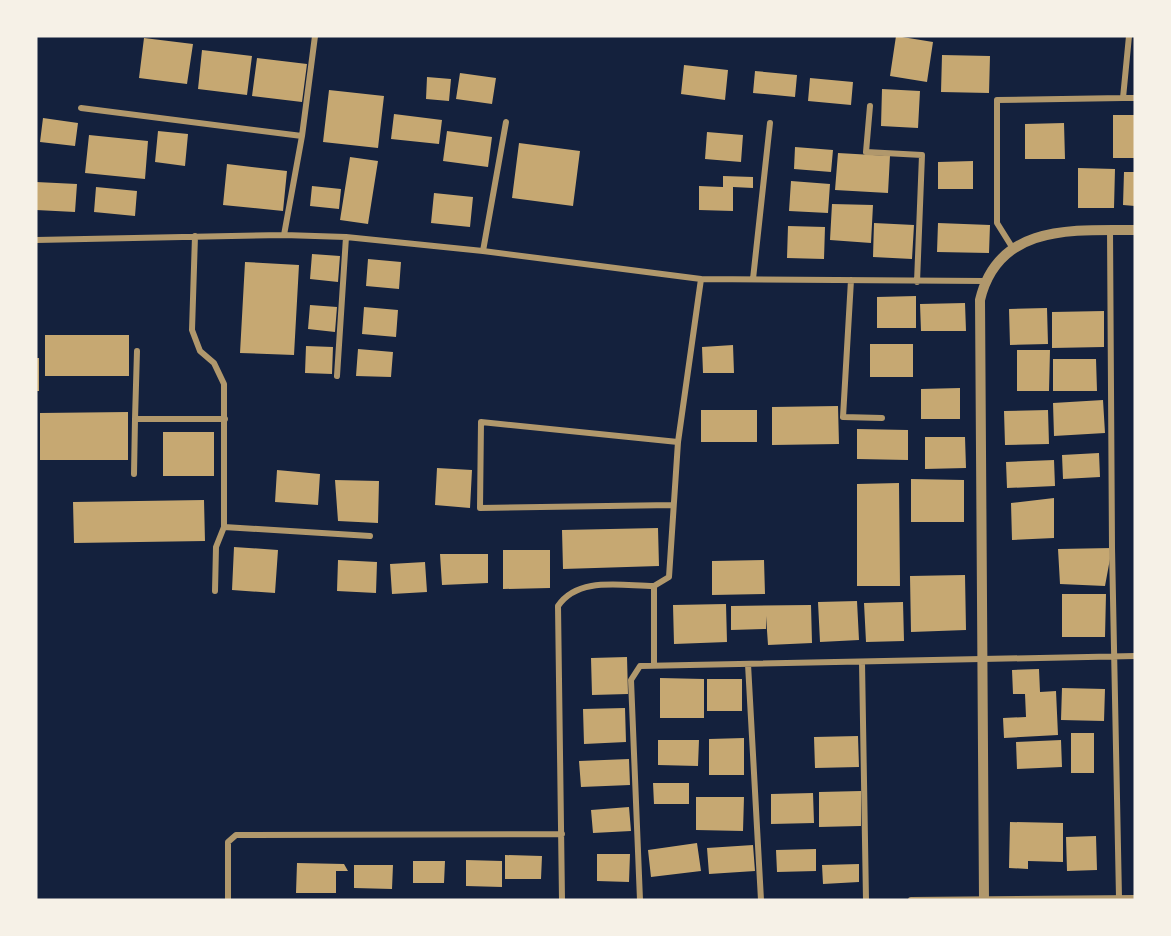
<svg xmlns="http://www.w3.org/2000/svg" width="1171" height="936" font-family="Georgia,serif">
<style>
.building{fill:#c6a872}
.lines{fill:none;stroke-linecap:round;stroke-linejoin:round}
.minor{stroke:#b1986c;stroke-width:6}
.tertiary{stroke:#b1986c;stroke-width:10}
</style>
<rect width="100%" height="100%" fill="#14213d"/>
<!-- building -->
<path class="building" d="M896,36L933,42L927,82L890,76Z
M144,38L193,44L187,84L139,78Z
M202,50L252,56L247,95L198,89Z
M942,55L990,56L989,93L941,92Z
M257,58L307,64L302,102L252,96Z
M684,65L728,70L725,100L681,94Z
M755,71L797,75L795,97L753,93Z
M460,73L496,78L492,104L456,99Z
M427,77L451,79L449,101L426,99Z
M810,78L853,82L851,105L808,101Z
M882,89L920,91L918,128L881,126Z
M329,90L384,96L378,148L323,142Z
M394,114L442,120L439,144L391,139Z
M1113,115H1135V158H1113Z
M43,118L78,123L75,146L40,142Z
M1064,123L1065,159H1025V124Z
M158,131L188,134L185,166L155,162Z
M447,131L492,137L488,167L443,161Z
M707,132L743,135L741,162L705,159Z
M89,135L148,141L145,179L85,173Z
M519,143L580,151L573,206L512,198Z
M795,147L833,150L831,172L794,169Z
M838,153L890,156L888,193L835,190Z
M350,157L378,161L368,224L340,220Z
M973,161V189H938V162Z
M227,164L287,171L283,211L223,205Z
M1078,168L1115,169L1114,208H1078Z
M1124,172H1135V206L1123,205Z
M723,176L753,177V188L733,187V211L699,210V186L723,187Z
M791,181L830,184L828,213L789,211Z
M36,182L77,184L75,212L36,210Z
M312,186L341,189L339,209L310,206Z
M96,187L137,191L135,216L94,212Z
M434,193L473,197L470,227L431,223Z
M832,204L873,205L871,243L830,240Z
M874,223L914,225L912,259L873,257Z
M938,223L990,225L989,253L937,252Z
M788,226L825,227L824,259L787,258Z
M312,254L340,256L338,282L310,279Z
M368,259L401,262L399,289L366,286Z
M245,262L299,265L294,355L240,353Z
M916,296V328H877V297Z
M965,303L966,331H921L920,304Z
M310,305L337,307L335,332L308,329Z
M364,307L398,310L396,337L362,334Z
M1047,308L1048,344L1010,345L1009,309Z
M1104,311V347L1052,348V312Z
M45,335H129V376H45Z
M870,344H913V377H870Z
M733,345L734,373H703L702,347Z
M306,346L333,347L332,374L305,373Z
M358,349L393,352L391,377L356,376Z
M1017,350H1050L1049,391H1017Z
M36,358H39V391H36Z
M1053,359H1096L1097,391H1053Z
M960,388V419H921V389Z
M1103,400L1105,433L1054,436L1053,403Z
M838,406L839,444L772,445V407Z
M701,410H757V442H701Z
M1048,410L1049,444L1005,445L1004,411Z
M128,412V460H40V413Z
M857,429L908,430V460L857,459Z
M163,432H214V476H163Z
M925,437H965L966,468L925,469Z
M1099,453L1100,477L1063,479L1062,455Z
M1054,460L1055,486L1007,488L1006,462Z
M437,468L472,470L470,508L435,505Z
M277,470L320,474L318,505L275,502Z
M911,479L964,480V522H911Z
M335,480L379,481L378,523L338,521Z
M899,483L900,586H857V484Z
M1054,498V538L1012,540L1011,503Z
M204,500L205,541L74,543L73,502Z
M658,528L659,566L563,569L562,530Z
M234,547L278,550L275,593L232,590Z
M1112,548L1105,586L1060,584L1058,549Z
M503,550H550V588L503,589Z
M440,554H488V583L442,585Z
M338,560L377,562L376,593L337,591Z
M764,560L765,594L712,595V561Z
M425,562L427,592L392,594L390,564Z
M965,575L966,630L911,632L910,576Z
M1062,594H1106L1105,637H1062Z
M857,601L859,640L820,642L818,602Z
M903,602L904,641L866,642L864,603Z
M726,604L727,642L674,644L673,605Z
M811,605L812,643L768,645L766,616V629L731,630V606Z
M627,657L628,694L592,695L591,658Z
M1039,669L1040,692L1056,691L1058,735L1004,738L1003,718L1026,717L1025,694H1013L1012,670Z
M660,678L704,679V718H660Z
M707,679H742V711H707Z
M1062,688L1105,689L1104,721L1061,720Z
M625,708L626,742L584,744L583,709Z
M1071,733H1094V773H1071Z
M858,736L859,767L815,768L814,737Z
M744,738V775H709V739Z
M658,740H699L698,766L658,765Z
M1061,740L1062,767L1017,769L1016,742Z
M629,759L630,785L581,787L579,761Z
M653,783H689V804H654Z
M861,791V826L819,827V792Z
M813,793L814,823L771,824V794Z
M696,797H744L743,831L696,830Z
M629,807L631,831L593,833L591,810Z
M1010,822L1063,823V862L1028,861V869L1009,868Z
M1096,836L1097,870L1067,871L1066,837Z
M697,843L701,871L651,877L648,850Z
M753,845L755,871L709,874L707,848Z
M816,849V871L777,872L776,850Z
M597,854H630L629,882L597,881Z
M505,855L542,856L541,879H505Z
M466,860L502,861V887L466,886Z
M413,861H445L444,883H413Z
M297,863L344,864L348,871H336V893H296Z
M859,864V882L823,884L822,865Z
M354,865H393L392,889L354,888Z"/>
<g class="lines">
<!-- minor -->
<path class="minor" d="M1123,98H1135
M870,106L866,152L922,155L917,282
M81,108L302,136
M1110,230L1112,548L1119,898
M284,235L302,136L315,36
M195,236L192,330L200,351L214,363L224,384V527L370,536
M36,240L284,235L346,237L483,251L701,279L984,281
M1012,247L997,223V100L1123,98L1129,36
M483,251L506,122
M753,279L770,123
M851,280L843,417L882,418
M337,376L346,237
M135,419L137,351
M134,474L135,419H225
M673,505L480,508L481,422L678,442
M654,586L669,577L678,442L701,279
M215,591L216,547L224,527
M862,662L866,900
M748,664L761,900
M228,900V842L236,835L562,834
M562,900L558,606C578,576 622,586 654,586V664
M640,900L631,680L640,666L1135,656
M911,900L1135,898"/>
<!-- tertiary -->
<path class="tertiary" d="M984,900L980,300C998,224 1072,230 1135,230"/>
</g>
<!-- border -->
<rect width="1171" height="936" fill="none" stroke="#f6f1e7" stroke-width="75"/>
</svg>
